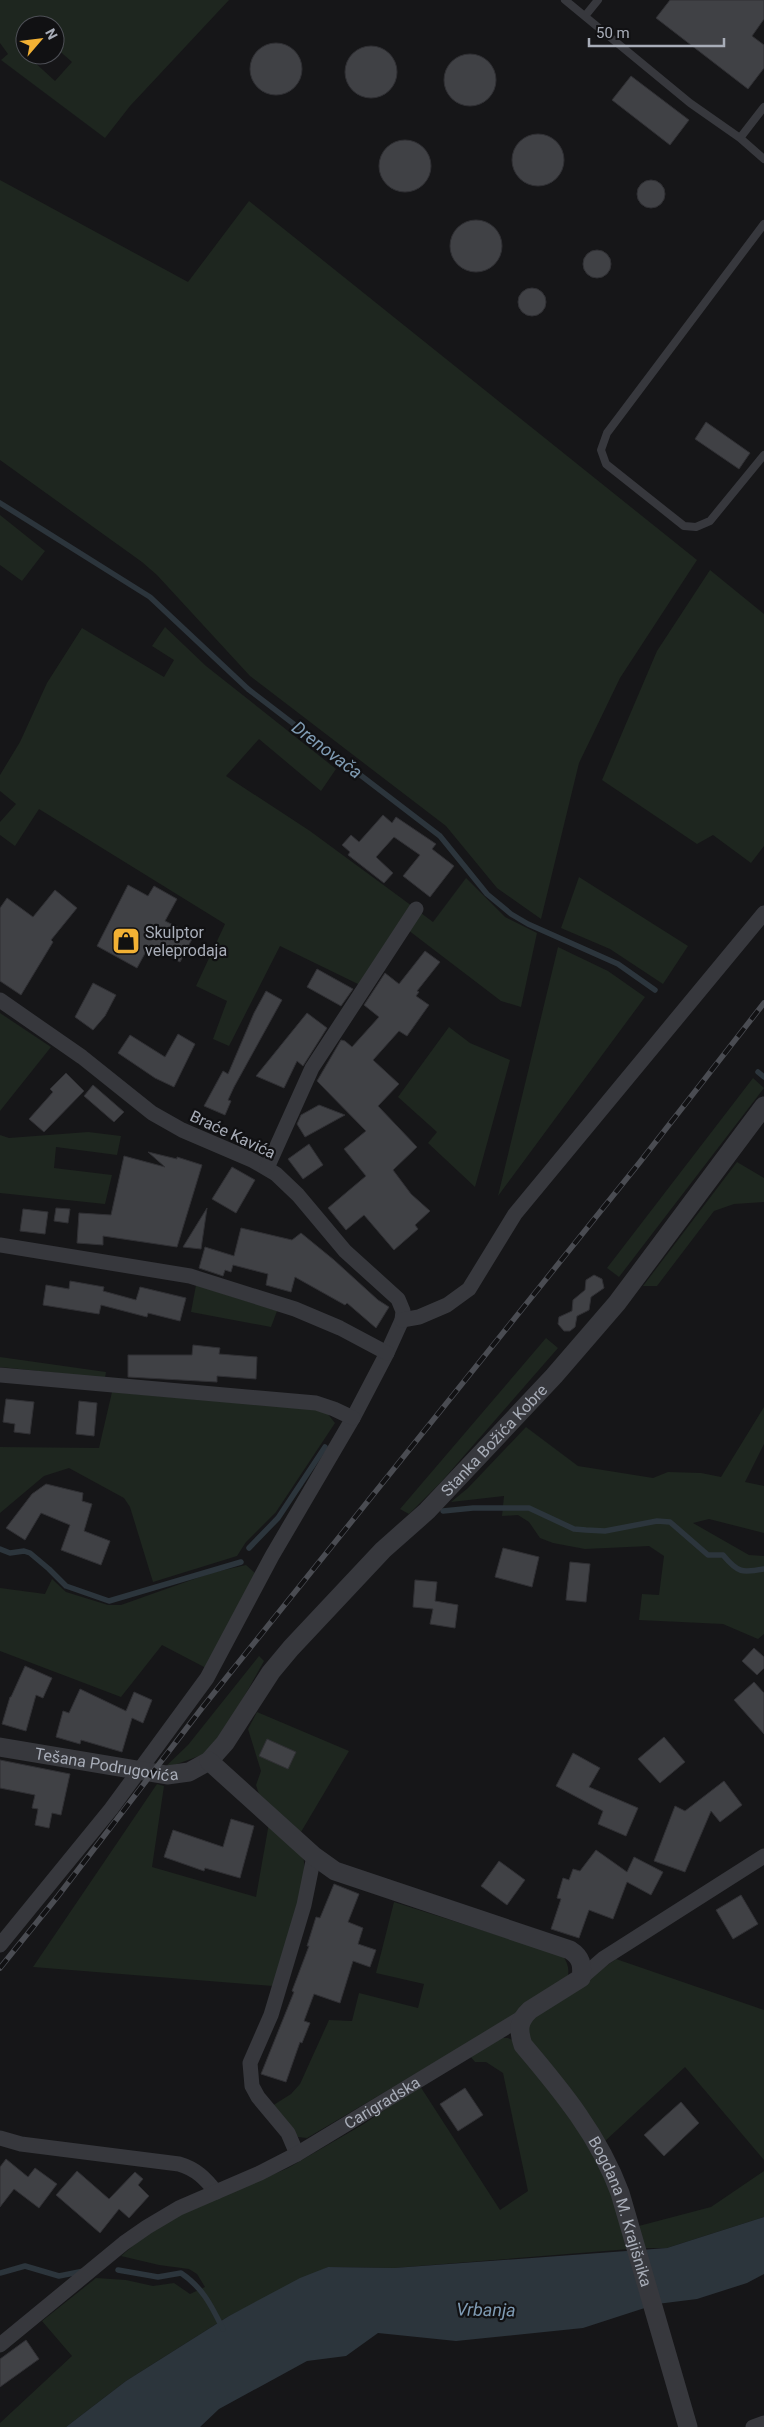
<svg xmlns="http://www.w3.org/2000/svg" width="764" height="2427" font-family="Roboto,sans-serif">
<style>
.green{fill:#1e261f;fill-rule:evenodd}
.water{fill:#2c353c}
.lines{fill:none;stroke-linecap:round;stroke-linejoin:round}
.stream{stroke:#2c353c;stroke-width:5.5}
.building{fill:#404145;stroke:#303034}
.service{stroke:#37383d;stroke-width:8}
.minor{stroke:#37383d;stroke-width:15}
.tertiary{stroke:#37383d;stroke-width:19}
.rail-casing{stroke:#4a4c52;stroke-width:5.5}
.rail{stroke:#111113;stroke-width:4;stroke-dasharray:11;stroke-linecap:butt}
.labels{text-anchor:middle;stroke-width:4.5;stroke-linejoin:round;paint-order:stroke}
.poi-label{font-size:16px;fill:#a8adb8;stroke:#111113;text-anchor:start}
.street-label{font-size:16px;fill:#a8adb8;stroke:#111113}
.water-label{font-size:18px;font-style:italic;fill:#7f9bb3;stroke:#111113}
</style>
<rect width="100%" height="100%" fill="#161618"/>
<!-- green -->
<path class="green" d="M0,0H229L130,106L105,138L1,60L8,54L0,43ZM25,25H55V47L72,62L55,81L19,48L25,41Z
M0,180L188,282L249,201L697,560L620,678L579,763L541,919L497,888L446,826L250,676L157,575L142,562L0,460Z
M0,515L45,551L22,581L0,565Z
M710,570L764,614V846L751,863L713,835L697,844L602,780L657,651Z
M165,627L206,666L336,769L321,791L259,739L226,776L310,831L412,906L360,985L280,946L229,1046L213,1039L227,1001L196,986L225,924L39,809L15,846L0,835V822L16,804L0,791V775L20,742L47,683L82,628L164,677L174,660L152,646Z
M579,877L688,946L663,984L610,949L561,928Z
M466,878L505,917L537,933L521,1007L501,1001L408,930L421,913L433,922Z
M558,947L608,971L645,997L498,1196Z
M0,1013L51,1047L0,1111Z
M449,1027L470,1043L510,1060L475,1187L428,1143L437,1132L398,1097Z
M753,1078L764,1088L619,1277L607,1268Z
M88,1132L121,1136L117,1155L56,1147L54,1168L112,1175L105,1204L0,1193V1135L9,1138Z
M737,1162L764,1178V1202L734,1204L714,1211L657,1286H643Z
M196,1285L277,1311L271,1327L191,1312Z
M546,1338L558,1348L442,1481L409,1514L400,1509Z
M0,1357L106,1372L105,1378L0,1367Z
M112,1392L319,1410L327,1413L335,1423L276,1512L246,1542L237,1556L153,1582L130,1507L124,1498L69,1468L44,1476L0,1513V1447L99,1448Z
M764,1407V1444L745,1482L764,1486V1533L709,1519L693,1523L749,1555L764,1556V1634L758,1639L723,1624L639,1620L642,1594L659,1595L664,1556L649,1546L585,1549L553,1543L540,1538L529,1522L518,1515L502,1516L504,1496L451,1502L468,1488L526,1427L578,1466L653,1478L668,1472L701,1473L721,1477Z
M246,1565L255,1573L206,1668L162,1645L121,1697L0,1651V1588L45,1594L52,1579L66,1592L108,1605H121L211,1573Z
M259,1656L264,1661L225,1731L202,1755L163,1769L188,1745Z
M257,1712L349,1751L301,1832L259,1794L256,1785L261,1771L248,1729Z
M157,1784L164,1786L152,1867L256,1897L269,1823L302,1854C313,1876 281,1960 273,1986L33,1967Z
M394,1902L563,1956C568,1963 570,1971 567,1979L515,2015L307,2138L298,2137L272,2106L291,2094L300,2084L329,2020L352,2021L359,1993L418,2008L424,1984L376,1973Z
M616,1959L764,2010V2160L685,2067L604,2142L529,2043V2020Z
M501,2038H508L516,2042L598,2157L630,2249L394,2268L328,2267L229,2316L126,2381L66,2427H0V2423L72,2356L42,2321L96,2278L126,2280L153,2286L174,2283L190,2294L205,2287L197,2274L189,2269L159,2265L121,2256L142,2238L182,2213L288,2168L362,2125L420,2086L500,2210L528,2191L503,2073L486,2062H475L470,2056Z
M764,2171V2217L667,2248H641L635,2227L711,2207Z"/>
<!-- water -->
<path class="water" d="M764,2217V2274L747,2283L697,2299L657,2304L583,2328L456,2341L378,2333L346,2356L307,2361L219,2409L200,2427H66L126,2381L229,2316L300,2278L328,2267L394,2268L667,2248Z"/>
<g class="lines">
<!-- stream -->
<path class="stream" d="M0,503L150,597L248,689L440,836L487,894L511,914L528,924L618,964L655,990
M758,1072L764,1077
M443,1511L473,1508H529L574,1529L586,1530L605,1531L657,1521L670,1522L708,1555H723C738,1573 742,1573 764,1569
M249,1548L278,1518L325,1447
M0,1549L10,1553L24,1551L30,1553L49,1569L66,1586L109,1601L241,1562
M118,2270L158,2277L181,2273C203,2288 211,2305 223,2329
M0,2273L25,2266L59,2276L84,2271"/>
</g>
<!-- building -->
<path class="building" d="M670,0H764V19L752,36L764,45V68L748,89L656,18Z
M250 69a26 26 0 1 1 52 0a26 26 0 1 1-52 0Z
M345 72a26 26 0 1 1 52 0a26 26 0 1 1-52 0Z
M444 80a26 26 0 1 1 52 0a26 26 0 1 1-52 0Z
M631,76L689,120L670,145L612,100Z
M512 160a26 26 0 1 1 52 0a26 26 0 1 1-52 0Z
M379 166a26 26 0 1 1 52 0a26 26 0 1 1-52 0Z
M637 194a14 14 0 1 1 28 0a14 14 0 1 1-28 0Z
M450 246a26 26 0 1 1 52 0a26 26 0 1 1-52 0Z
M583 264a14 14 0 1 1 28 0a14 14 0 1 1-28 0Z
M518 302a14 14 0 1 1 28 0a14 14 0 1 1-28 0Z
M706,422L750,453L739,469L695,439Z
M383,815L392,823L396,817L436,844L432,849L454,866L430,897L403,876L420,855L394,837L376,857L393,873L384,883L348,855L350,852L342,845L351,835L359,842Z
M128,885L148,896L154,886L177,899L165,921L194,935L180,962L149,946L137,968L97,946Z
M55,890L77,908L51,940L53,942L21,995L0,981V908L7,898L33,917Z
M425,951L440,962L417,991L419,992L416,996L429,1005L407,1036L399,1031L373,1060L399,1084L378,1106L417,1147L393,1170L411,1194L430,1211L415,1225L418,1229L394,1250L364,1215L346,1230L328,1208L366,1176L344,1149L366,1131L317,1081L341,1040L345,1041L352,1047L379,1017L364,1005L385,973L399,984Z
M317,969L353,989L341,1006L307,987Z
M93,983L116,995L105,1016L93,1030L75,1017Z
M266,991L282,1000L234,1087L228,1100L231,1101L225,1115L204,1106L223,1071L228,1074L254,1013Z
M307,1013L327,1028L303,1066L297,1061L284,1088L256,1076Z
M178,1034L195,1044L174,1087L155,1078L118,1053L130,1035L165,1057Z
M66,1073L84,1091L44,1132L29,1119L53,1092L50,1089Z
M93,1085L124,1112L114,1122L84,1096Z
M319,1105L345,1115L305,1137L297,1124L301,1115Z
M309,1144L323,1165L303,1179L288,1159Z
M148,1152L177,1159V1157L202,1165L177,1247L103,1236V1245L77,1243L79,1213L111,1215L124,1156L165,1167Z
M232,1167L255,1180L236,1213L212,1199Z
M56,1208L70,1209L68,1223L54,1221Z
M207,1208L201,1249L183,1247Z
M23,1209L48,1212L45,1234L20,1231Z
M241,1228L292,1240L301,1233L334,1260L378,1300L389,1307L376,1328L347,1303L345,1305L295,1277L291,1292L266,1285L268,1274L233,1265L231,1272L225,1270L223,1276L199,1268L205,1247L234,1256Z
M594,1275L602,1279L604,1288L591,1297L589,1310L577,1316L575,1327L570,1331H564L558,1324L559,1317L572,1311L573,1300L585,1290L586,1280Z
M70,1281L104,1287L103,1291L136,1300L140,1287L186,1298L180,1321L148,1313L147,1317L101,1305L99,1314L43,1305L46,1285L69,1289Z
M193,1345L220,1348L219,1354L257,1357L256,1379L217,1376V1382L128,1377V1355H192Z
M6,1399L34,1402L30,1434L14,1432L15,1424L3,1422Z
M79,1401L97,1403L94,1436L76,1434Z
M46,1484L83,1493L82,1501L92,1504L84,1531L110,1541L101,1565L61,1550L70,1525L41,1513L25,1540L6,1528L32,1494Z
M503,1548L539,1557L532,1587L495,1577Z
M570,1562L590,1564L586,1602L566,1600Z
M415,1580L437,1582L435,1601L458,1605L455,1628L430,1624L433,1609L413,1607Z
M754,1648L764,1657V1668L757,1675L742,1661Z
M25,1666L52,1678L43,1698L36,1695L26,1731L2,1724L10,1697H11Z
M754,1682L764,1693V1734L734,1700Z
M80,1689L126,1711L134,1692L152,1700L143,1723L132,1718L122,1752L81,1740L80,1744L56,1737L63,1711L69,1713Z
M664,1737L685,1762L660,1783L638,1759Z
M267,1739L296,1752L288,1769L259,1756Z
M573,1753L600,1768L589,1787L638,1808L626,1836L598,1824L603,1811L556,1786Z
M0,1760L70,1774L61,1815L52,1813L49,1828L35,1825L38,1809L32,1808L35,1795L0,1788Z
M724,1781L742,1805L720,1822L711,1811L685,1872L654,1861L675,1806L685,1811Z
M231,1819L254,1826L240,1878L205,1868L204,1871L164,1857L173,1830L223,1847Z
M596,1850L627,1872L634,1857L663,1872L651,1895L627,1882L613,1919L589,1910L579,1938L551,1929L561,1899L557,1898L563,1878L569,1880L573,1869L580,1871Z
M499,1861L525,1880L507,1905L481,1886Z
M334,1884L359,1894L348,1922L363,1928L358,1944L376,1950L370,1967L353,1961L340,2003L314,1994L304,2021L310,2023L302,2043L300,2042L286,2082L261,2074L294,1992L292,1991L309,1946H307L316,1917L320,1918Z
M741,1895L758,1924L733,1939L716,1910Z
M465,2088L483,2115L458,2131L440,2104Z
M681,2102L699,2123L664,2156L644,2135Z
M6,2159L28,2177L35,2168L57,2184L39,2208L14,2189L0,2207V2167Z
M77,2171L109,2199L135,2172L143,2179L138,2185L149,2196L129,2218L119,2209L100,2233L56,2195Z
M26,2340L39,2359L0,2387V2359Z"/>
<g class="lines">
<!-- service -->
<path class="service" d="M565,0L690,103L740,138
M585,16L598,0
M764,107L740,138L764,159
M764,224L607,433L601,450L606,464L684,526L696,527L710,521L764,455"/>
<!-- minor -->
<g class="minor">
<path d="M0,1000L82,1057L152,1113L182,1130L252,1160L276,1174L298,1195L345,1251L398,1299L403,1311L402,1320L387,1353L353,1418L272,1556L207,1678L111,1809L0,1945"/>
<path d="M267,1168L312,1068L416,909"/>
<path d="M0,1245L190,1276L295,1309L340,1328L387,1353"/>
<path d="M402,1320L419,1317L447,1305L469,1289L515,1214L764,913"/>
<path d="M0,1375L316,1403L334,1409L353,1418"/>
<path d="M581,1978L604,1958L764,1856"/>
<path d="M0,2138L21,2144L179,2164C196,2169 205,2178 216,2192"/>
<path d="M297,2154L288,2133L258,2097L252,2086L250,2063L271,2015L304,1905L314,1856"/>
<path id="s1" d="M0,2345L124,2243L147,2227L179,2208L260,2173L297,2154L523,2017"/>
<path d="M753,2427L764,2423"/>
</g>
<!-- tertiary -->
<g class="tertiary">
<path id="s2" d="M0,1747L167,1775L189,1772L209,1761L225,1743L271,1672L291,1648L383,1550L427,1511L554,1376L617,1303L764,1106"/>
<path id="s3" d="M209,1761L314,1856L335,1871L570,1950C581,1957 583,1965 581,1978L530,2010C518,2021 518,2030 523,2045C562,2091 599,2136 620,2193L688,2427"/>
</g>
<defs>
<path id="rail" d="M0,1968L58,1896L202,1708L640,1162L764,1003"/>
</defs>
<!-- rail casing -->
<use href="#rail" class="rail-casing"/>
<!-- rail -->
<use href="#rail" class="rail"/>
</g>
<!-- icons -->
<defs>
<symbol id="shop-square" viewBox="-11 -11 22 22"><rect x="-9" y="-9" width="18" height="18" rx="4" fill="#f2b134" stroke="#111113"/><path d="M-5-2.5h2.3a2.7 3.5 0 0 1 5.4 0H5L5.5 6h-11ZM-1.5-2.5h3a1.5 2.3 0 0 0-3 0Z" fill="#111"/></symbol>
</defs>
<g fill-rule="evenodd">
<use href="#shop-square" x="110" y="925" width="32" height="32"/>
</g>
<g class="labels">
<!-- poi labels -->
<g class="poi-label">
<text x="145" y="938">Skulptor<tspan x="145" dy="18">veleprodaja</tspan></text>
</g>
<!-- street labels -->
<g class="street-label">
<text transform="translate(233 1134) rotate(25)" y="6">Braće Kavića</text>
<text dy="6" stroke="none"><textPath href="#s2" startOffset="645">Stanka Božića Kobre</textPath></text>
<text dy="6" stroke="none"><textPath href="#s2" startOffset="108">Tešana Podrugovića</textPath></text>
<text dy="6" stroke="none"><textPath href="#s1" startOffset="455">Carigradska</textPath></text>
<text dy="6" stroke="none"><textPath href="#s3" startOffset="742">Bogdana M. Krajišnika</textPath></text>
</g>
<!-- water labels -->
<g class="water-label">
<text transform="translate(327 750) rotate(37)" y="6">Drenovača</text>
<text transform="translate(486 2310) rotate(1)" y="6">Vrbanja</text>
</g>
</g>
<!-- north arrow -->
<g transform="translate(40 40) rotate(62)"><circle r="24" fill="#111113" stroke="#4d4f55"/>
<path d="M0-4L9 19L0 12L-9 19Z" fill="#f2b134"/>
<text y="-8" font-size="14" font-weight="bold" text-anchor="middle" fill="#a8adb8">N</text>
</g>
<!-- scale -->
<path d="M589 38v8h135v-8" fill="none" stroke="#a8adb8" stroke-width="2.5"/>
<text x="596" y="38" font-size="15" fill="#a8adb8" stroke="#111113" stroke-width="4" paint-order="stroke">50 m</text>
</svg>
